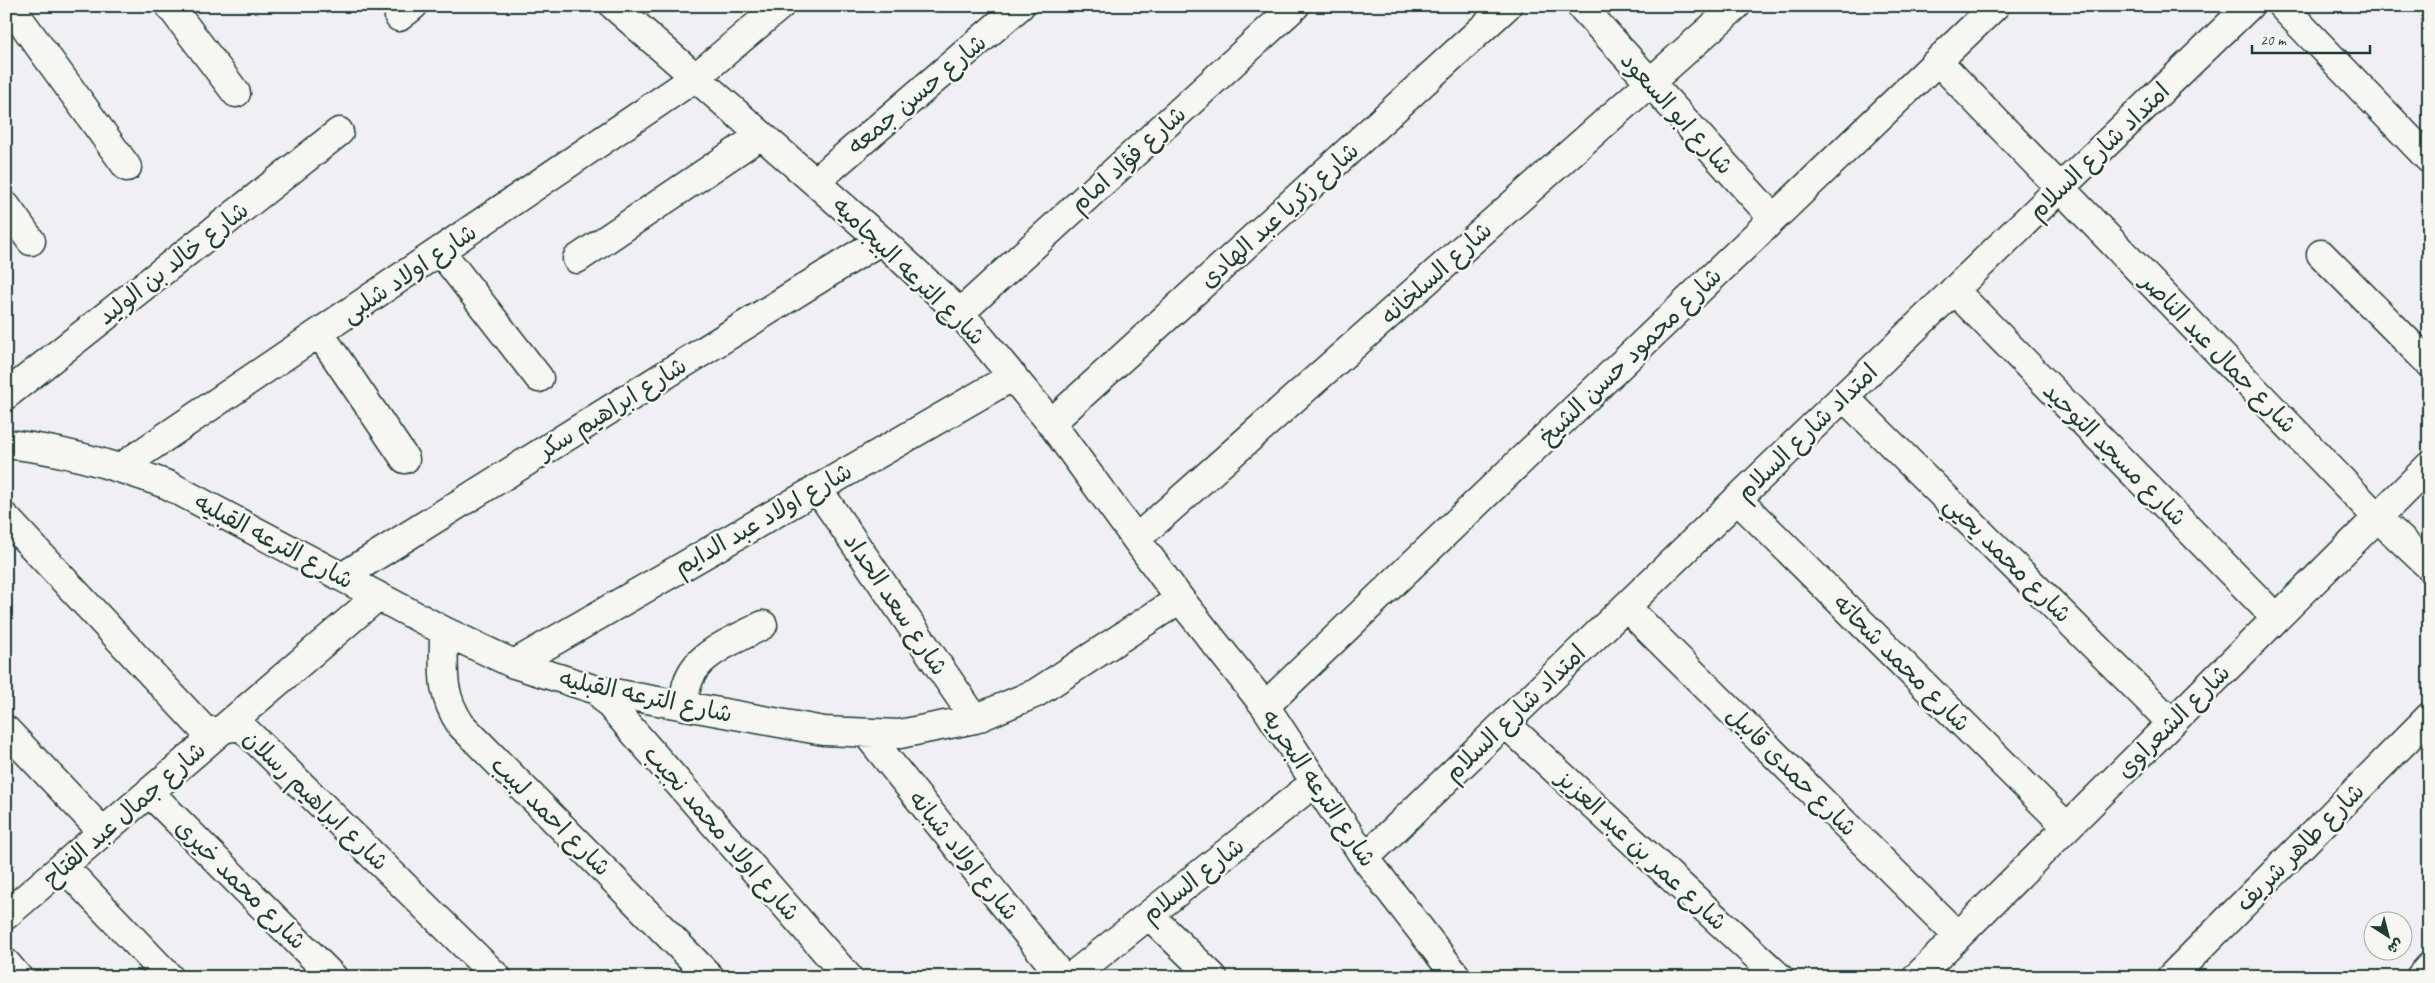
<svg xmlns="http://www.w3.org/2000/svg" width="2435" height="983" font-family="Caveat,'Playpen Sans Arabic',sans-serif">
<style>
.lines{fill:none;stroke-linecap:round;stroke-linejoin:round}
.minor-casing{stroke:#1f3d34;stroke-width:31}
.minor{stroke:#f6f6f2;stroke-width:28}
.labels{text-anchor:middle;stroke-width:5;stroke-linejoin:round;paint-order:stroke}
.street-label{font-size:24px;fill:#1f3d34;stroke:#f6f6f2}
</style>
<rect width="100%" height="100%" fill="#f0eff4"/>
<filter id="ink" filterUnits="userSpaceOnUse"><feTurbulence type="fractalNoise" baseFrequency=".02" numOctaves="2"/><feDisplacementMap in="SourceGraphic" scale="10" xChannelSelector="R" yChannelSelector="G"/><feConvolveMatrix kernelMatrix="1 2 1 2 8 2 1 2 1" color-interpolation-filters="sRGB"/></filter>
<g filter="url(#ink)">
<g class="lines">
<defs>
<path id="minor" d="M10,6L127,167
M170,6L236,93
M614,6L881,240L960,313L1051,423L1180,599L1265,706L1365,858L1457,977
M1581,6L1773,218
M2282,6L2429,159
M399,17L413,6
M1938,61L2377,517L2429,566
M815,182L1020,6
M6,206L31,241
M441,252L539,378
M2321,254L2429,363
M577,259L761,135
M1954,290L2276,618
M960,313L1295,6
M320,334L405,459
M6,395L339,132
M1844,397L2171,722
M1051,423L1507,6
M6,444C62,449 115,465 168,485L444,631L514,664L597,690L824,731L900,734L975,719L1036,693L1180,599
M121,467L696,77L780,6
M817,488L975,719
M1737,499L2067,827
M6,518L204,730C220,735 229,723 243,728L497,977
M1136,539L1736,6
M342,577L881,240
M1626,607L1958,936
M444,631C444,669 439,692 461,725L710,977
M514,664L1013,376
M597,690L848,977
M685,706C681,657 727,645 763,625
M1265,706L1995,6
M1505,723L1779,977
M6,730L103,832
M867,734L1062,977
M149,792L333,977
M1365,858L2249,6
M63,866L169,977
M6,915L378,596
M1149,915L1213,977
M6,963L18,977
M1071,977L1314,783
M1917,977L2429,466
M2171,977L2429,717
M2420,977L2429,967"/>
</defs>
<!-- minor casing -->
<use href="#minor" class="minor-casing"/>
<!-- minor -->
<use href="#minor" class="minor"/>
</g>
</g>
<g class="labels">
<!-- street labels -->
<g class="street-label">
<text transform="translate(917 94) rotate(-40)" y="8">شارع حسن جمعه</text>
<text transform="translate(1677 113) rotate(48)" y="8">شارع ابو السعود</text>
<text transform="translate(2099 151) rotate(-44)" y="8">امتداد شارع السلام</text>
<text transform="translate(1128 159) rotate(-42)" y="8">شارع فؤاد امام</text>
<text transform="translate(1279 215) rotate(-42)" y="8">شارع زكريا عبد الهادى</text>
<text transform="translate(173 263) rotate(-38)" y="8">شارع خالد بن الوليد</text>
<text transform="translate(909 271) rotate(44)" y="8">شارع الترعه البيجاميه</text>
<text transform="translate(409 273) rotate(-34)" y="8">شارع اولاد شلبى</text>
<text transform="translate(1436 273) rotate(-42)" y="8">شارع السلخانه</text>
<text transform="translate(2219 353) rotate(46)" y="8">شارع جمال عبد الناصر</text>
<text transform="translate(1630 356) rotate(-44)" y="8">شارع محمود حسن الشيخ</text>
<text transform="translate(612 408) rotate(-32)" y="8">شارع ابراهيم سكر</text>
<text transform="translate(1807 432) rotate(-44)" y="8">امتداد شارع السلام</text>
<text transform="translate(2115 454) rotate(45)" y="8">شارع مسجد التوحيد</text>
<text transform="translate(763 519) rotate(-30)" y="8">شارع اولاد عبد الدايم</text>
<text transform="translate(274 541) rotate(28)" y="8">شارع الترعه القبليه</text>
<text transform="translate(2008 559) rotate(45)" y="8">شارع محمد يحيي</text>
<text transform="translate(896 604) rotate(56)" y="8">شارع سعد الحداد</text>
<text transform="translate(1902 663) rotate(45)" y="8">شارع محمد شحاته</text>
<text transform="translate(646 696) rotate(12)" y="8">شارع الترعه القبليه</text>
<text transform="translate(1515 713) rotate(-44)" y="8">امتداد شارع السلام</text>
<text transform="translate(2173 721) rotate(-45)" y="8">شارع الشعراوى</text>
<text transform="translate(1792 771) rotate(45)" y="8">شارع حمدى قابيل</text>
<text transform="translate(1319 788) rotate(56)" y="8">شارع الترعه البحريه</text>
<text transform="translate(316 800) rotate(44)" y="8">شارع ابراهيم رسلان</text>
<text transform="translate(124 814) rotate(-41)" y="8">شارع جمال عبد الفتاح</text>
<text transform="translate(551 816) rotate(45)" y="8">شارع احمد لبيب</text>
<text transform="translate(722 833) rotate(49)" y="8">شارع اولاد محمد نجيب</text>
<text transform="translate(2300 847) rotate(-45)" y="8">شارع طاهر شريف</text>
<text transform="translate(1642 850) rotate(43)" y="8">شارع عمر بن عبد العزيز</text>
<text transform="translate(964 855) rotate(51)" y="8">شارع اولاد شبانه</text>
<text transform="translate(1193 880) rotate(-38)" y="8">شارع السلام</text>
<text transform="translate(241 884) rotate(45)" y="8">شارع محمد خيرى</text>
</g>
</g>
<!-- margin -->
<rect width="2435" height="983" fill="none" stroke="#f6f6f2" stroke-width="25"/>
<rect x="12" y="12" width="2410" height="958" fill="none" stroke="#1f3d34" stroke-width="2" filter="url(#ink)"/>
<!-- north arrow -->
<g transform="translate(2388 936) rotate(144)"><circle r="24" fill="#f6f6f2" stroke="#a0aca6"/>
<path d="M0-4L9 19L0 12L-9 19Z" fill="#1f3d34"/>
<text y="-8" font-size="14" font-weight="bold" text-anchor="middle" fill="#1f3d34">ش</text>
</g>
<!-- scale -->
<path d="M2252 45v8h118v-8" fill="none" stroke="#1f3d34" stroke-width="2.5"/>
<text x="2260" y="45" font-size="15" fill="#1f3d34" stroke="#f6f6f2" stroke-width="4" paint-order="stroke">20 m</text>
</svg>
